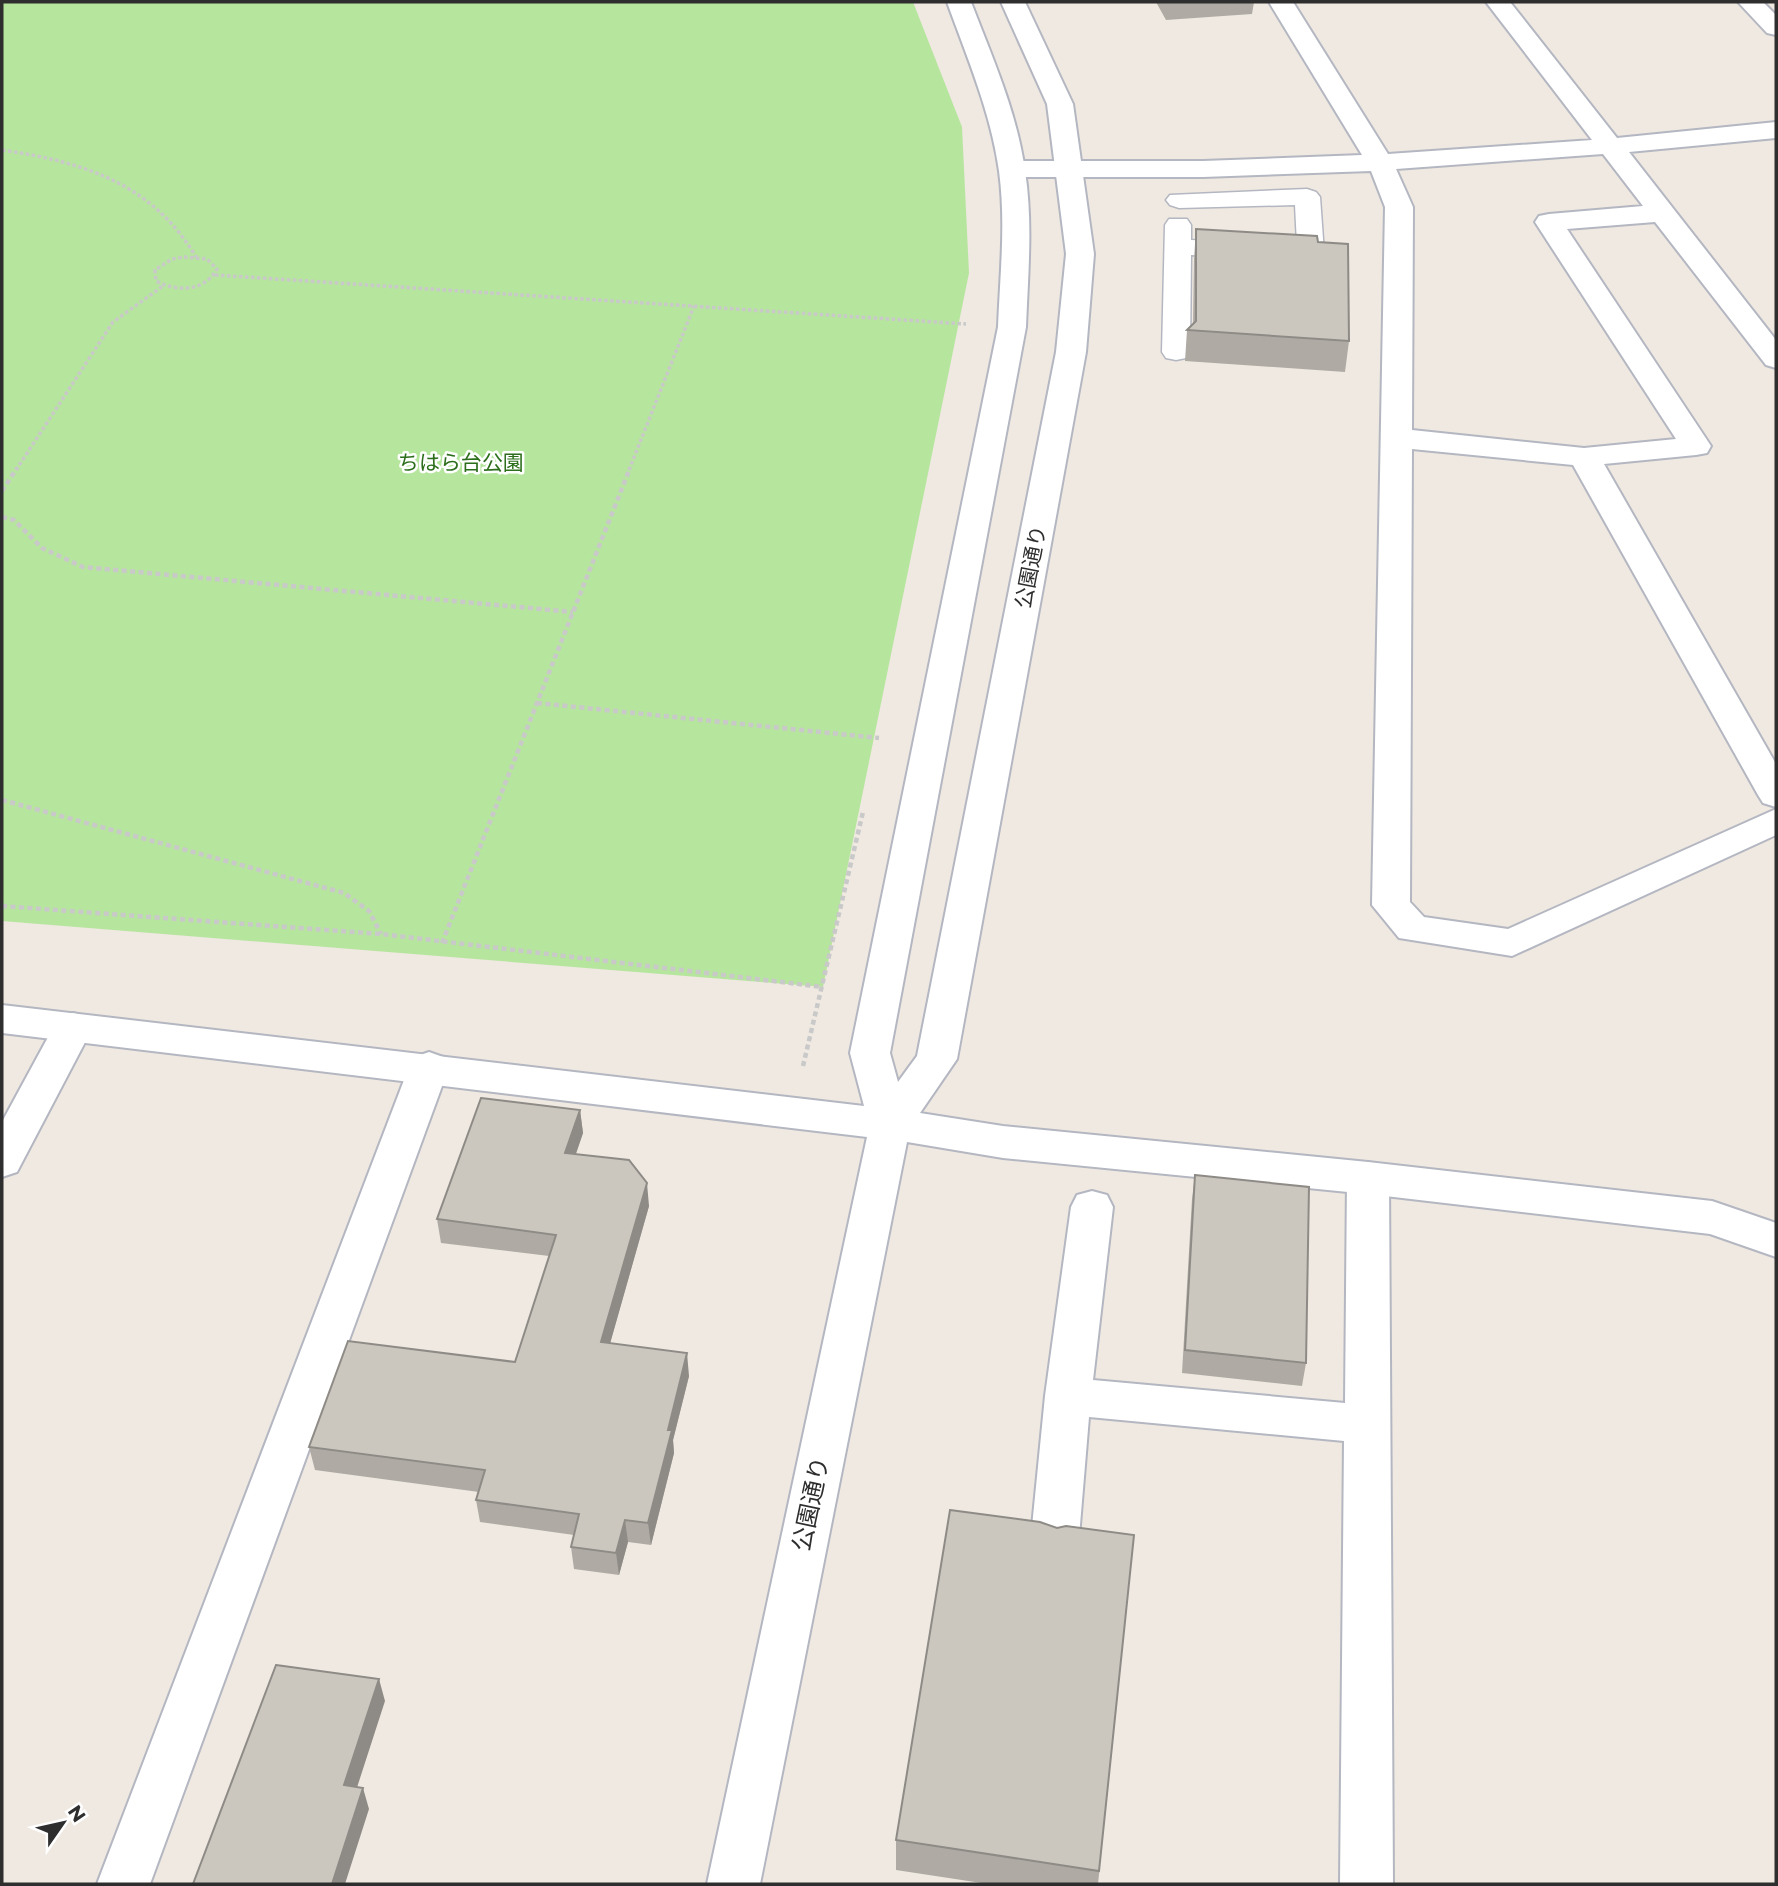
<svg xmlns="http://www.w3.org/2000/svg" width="1778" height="1886" font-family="Montserrat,'Noto Sans JP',sans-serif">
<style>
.green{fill:#b6e59e}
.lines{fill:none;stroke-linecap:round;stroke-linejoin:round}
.lane-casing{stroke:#b4b7c1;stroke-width:3}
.street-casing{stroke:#b4b7c1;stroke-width:4}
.secondary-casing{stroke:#b4b7c1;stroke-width:4}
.path-far1{stroke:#c9c9c9;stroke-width:3.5;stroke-dasharray:3.5 2.5;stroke-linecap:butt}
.path{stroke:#c9c9c9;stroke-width:4.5;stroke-dasharray:5 3.5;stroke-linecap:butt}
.lane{fill:#fff;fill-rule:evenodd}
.street{fill:#fff;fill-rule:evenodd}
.secondary{fill:#fff;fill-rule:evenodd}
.wall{fill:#afaba4}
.shaded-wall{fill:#8e8b86}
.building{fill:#cbc7bf;stroke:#8e8b86;stroke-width:2}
.labels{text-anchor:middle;stroke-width:5;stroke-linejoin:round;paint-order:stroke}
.park-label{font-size:21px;fill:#2c6e1b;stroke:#fff}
.street-label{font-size:21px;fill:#2e2e2e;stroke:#fff}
.near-street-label{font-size:24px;fill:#2e2e2e;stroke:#fff}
</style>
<rect width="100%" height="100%" fill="#efe9e1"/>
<!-- green -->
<path class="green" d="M2,2H913L962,127L969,273L823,987L2,921Z"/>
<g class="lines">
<defs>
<path id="lane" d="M1307,189L1316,192L1320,197L1324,253L1320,259L1311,261L1191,255L1190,352L1186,358L1176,360L1166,358L1162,352L1165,225L1169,219H1187L1191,225V240L1297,244L1295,205L1179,208L1170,205L1166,200L1170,195Z"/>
<path id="street" d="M1269,2H1293L1388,154L1592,140L1486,2H1510L1617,138L1776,122V138L1629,152L1776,340V368L1766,365L1655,222L1567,229L1711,446L1707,453L1696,455L1604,464L1776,764V807L1763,803L1758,795L1573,465L1412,449L1410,902L1424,917L1508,929L1776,809V835L1512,956L1399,938L1372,905L1385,207L1371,171L1203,177H1012L1003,175L999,169L1003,163L1012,161H1203L1362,155ZM1603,154L1643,206L1549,214L1539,216L1535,222L1676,439L1584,448L1412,430L1413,207L1396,169Z
M1738,2H1763L1776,15V35L1767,33Z
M73,1013L87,1017L93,1027L17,1172L2,1177V1122L59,1017Z
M429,1052L443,1057L449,1067L150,1884H97L409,1067L415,1057Z
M1368,1162L1383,1167L1389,1178L1393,1884H1340L1344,1441L1089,1417L1079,1537L1072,1552L1055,1558L1038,1552L1031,1537L1045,1396L1071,1207L1077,1195L1092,1191L1107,1195L1113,1207L1093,1380L1345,1403L1347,1178L1353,1167Z"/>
<path id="secondary" d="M947,2H971C992,57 1017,112 1025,171C1033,222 1028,275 1026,327L890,1053L898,1082L917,1056L1056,352L1066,254L1047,104L1001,2H1025L1073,104L1094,254L1086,352L957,1059L920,1113L1003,1126L1368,1162L1712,1201L1776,1223V1257L1710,1234L1368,1194L1003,1158L907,1142L760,1884H707L867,1137L2,1033V1005L864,1106L850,1053L998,327C1000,275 1006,223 999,171C991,113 967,57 947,2Z"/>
</defs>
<!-- lane casing -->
<use href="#lane" class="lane-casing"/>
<!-- street casing -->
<use href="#street" class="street-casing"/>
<!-- secondary casing -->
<use href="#secondary" class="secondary-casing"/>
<!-- path-far1 -->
<path class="path-far1" d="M2,150C83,162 152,183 196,257
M184,257L207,259L217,269C204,292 177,292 156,281L155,270L172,259Z
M215,275L966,324
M16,470L113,322L163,286
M629,470L694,306"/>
<!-- path -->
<path class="path" d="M2,491L17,468
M2,517L14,520L42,548L83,567L573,612
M537,703L879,738
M2,800L344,893L369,911L381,934
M2,906L381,934L823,987
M442,943L630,468
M803,1066L863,812"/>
<!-- lane -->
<use href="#lane" class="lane"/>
<!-- street -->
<use href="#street" class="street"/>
<!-- secondary -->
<use href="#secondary" class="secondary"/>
</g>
<!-- wall -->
<path class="wall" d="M1156,2H1254L1252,14L1166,20Z
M1196,229L1318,242L1349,341L1345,372L1185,361L1187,330L1193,324L1194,259Z
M580,1110L583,1133L576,1154L649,1206L610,1343L689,1376L673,1440L674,1453L651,1545L628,1542L619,1575L574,1569L571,1547L574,1535L480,1522L476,1500L479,1492L315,1470L309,1447L515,1362L549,1256L441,1243L437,1219Z
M1195,1175L1306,1363L1302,1386L1182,1373L1192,1199Z
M1057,1528L1134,1535L1098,1884H988L896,1870V1840Z"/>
<!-- shaded-wall -->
<path class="shaded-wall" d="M580,1110L583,1133L568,1176L565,1153Z
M647,1183L649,1206L604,1365L601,1342Z
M687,1353L689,1376L673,1440L674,1453L651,1545L648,1523L668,1430Z
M625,1520L628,1542L619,1575L616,1553Z
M379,1679L385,1701L351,1806L344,1785Z
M363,1788L369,1809L345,1884H332Z"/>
<!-- building -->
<path class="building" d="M1196,229L1317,236L1318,242L1348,244L1349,341L1187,330L1196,321Z
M481,1098L580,1110L565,1153L629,1160L647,1183L601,1342L687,1353L668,1430H672L648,1523L625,1520L616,1553L571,1547L579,1514L476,1500L485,1470L309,1447L348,1341L515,1362L556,1235L437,1219Z
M1195,1175L1309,1187L1306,1363L1185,1350Z
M950,1510L1040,1522L1057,1528L1066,1526L1134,1535L1099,1871L896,1840Z
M276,1665L379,1679L344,1785L363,1788L332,1884H193Z"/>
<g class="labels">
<!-- park labels -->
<g class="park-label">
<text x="461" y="470">ちはら台公園</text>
</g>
<!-- street labels -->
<g class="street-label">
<text transform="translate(1031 567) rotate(-79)" y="7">公園通り</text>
</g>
<!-- near-street labels -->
<g class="near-street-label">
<text transform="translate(811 1504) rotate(-78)" y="8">公園通り</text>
</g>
</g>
<!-- border -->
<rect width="1778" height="1886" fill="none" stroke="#2e2e2e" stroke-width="7"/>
<!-- north arrow -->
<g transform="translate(63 1823) rotate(56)" stroke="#ffffff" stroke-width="5" paint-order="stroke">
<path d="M0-5L12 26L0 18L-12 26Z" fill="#2e2e2e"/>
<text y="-10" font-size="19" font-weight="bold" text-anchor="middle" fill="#2e2e2e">N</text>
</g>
</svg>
